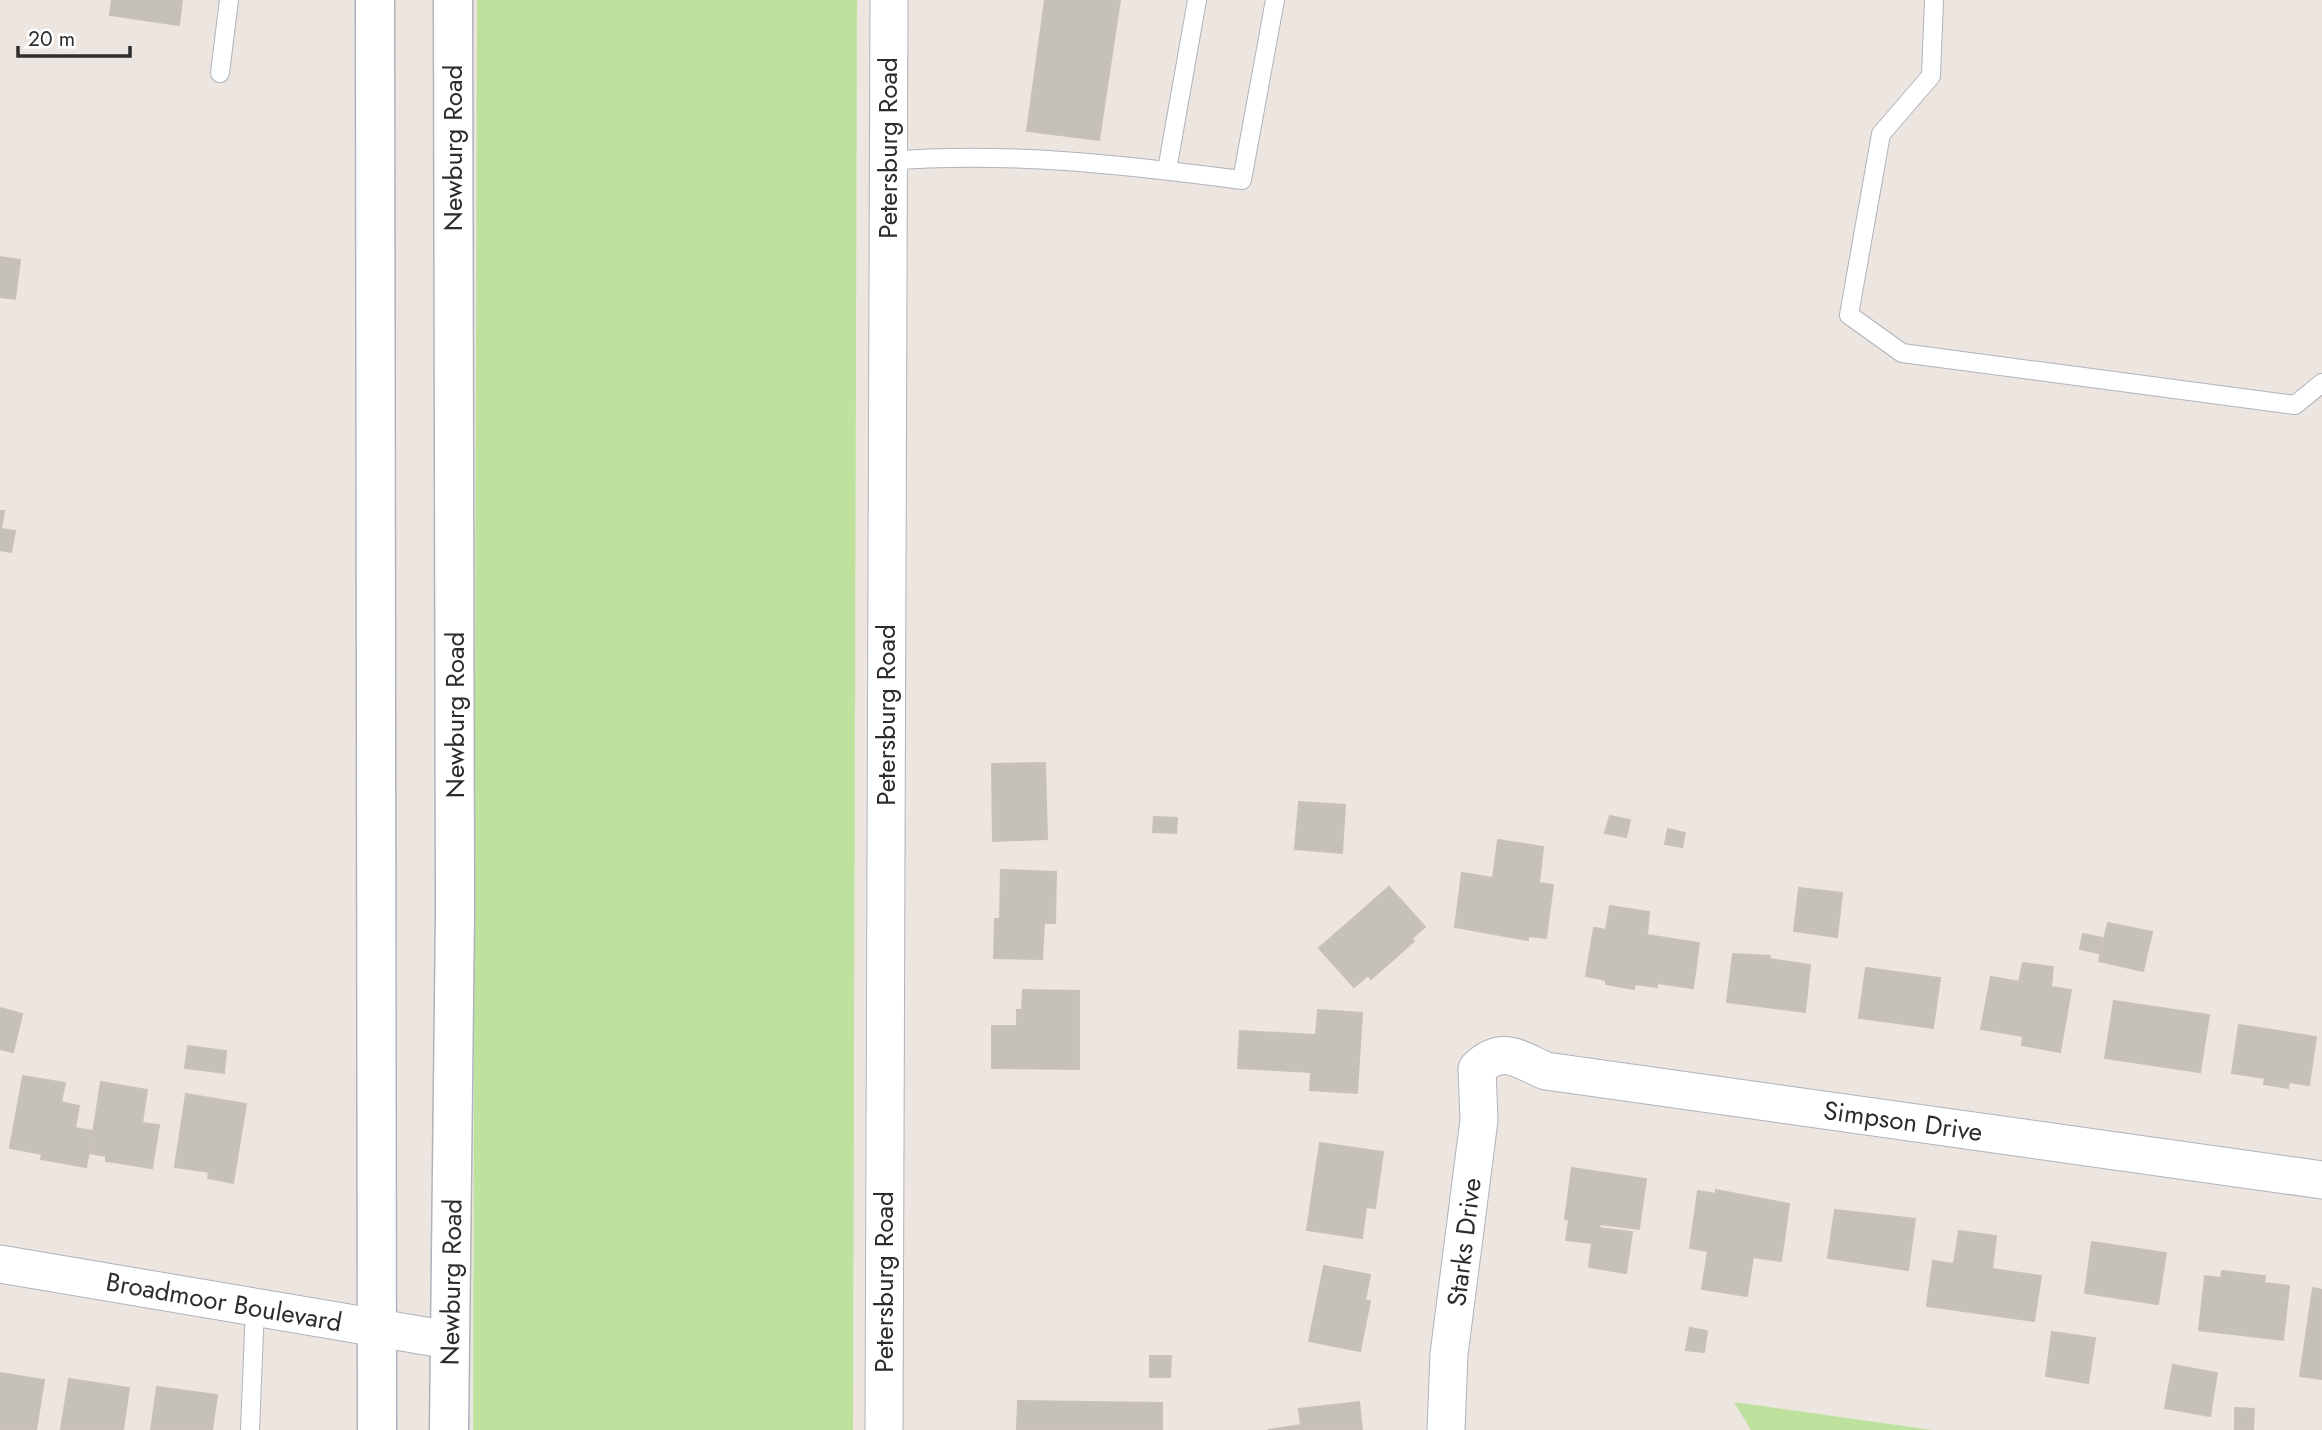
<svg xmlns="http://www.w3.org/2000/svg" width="2322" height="1430" font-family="Jost,sans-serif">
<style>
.green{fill:#bee29d}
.building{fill:#c6c0ba;stroke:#c9c1b8;stroke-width:2}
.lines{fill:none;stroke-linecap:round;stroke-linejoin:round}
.lane-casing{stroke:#afb3bc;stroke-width:20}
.street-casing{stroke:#afb3bc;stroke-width:39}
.secondary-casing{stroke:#afb3bc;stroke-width:41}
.lane{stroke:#fff;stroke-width:18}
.street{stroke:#fff;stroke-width:37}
.secondary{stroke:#fff;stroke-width:38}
.labels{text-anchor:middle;stroke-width:5;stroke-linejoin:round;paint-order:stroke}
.street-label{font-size:26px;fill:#2c2c2c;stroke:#fff}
</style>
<rect width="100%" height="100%" fill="#ede5df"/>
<!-- green -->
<path class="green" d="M477,0H857L853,1430H473Z
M1734,1402L1932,1430H1751Z"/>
<!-- building -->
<path class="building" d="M112,0H182L179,25L110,15Z
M1045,0H1120L1099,140L1027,131Z
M0,257L20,260L15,299L0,297Z
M0,511H4L1,529L15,531L11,552L0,550Z
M1045,763L1047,839L993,841L992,764Z
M1299,802L1345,805L1342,853L1295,849Z
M1610,816L1630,820L1626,837L1605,833Z
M1154,817L1177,818L1176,833L1153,832Z
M1668,829L1685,833L1682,847L1665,844Z
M1498,840L1543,847L1539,883L1553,885L1546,938L1528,936V940L1455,927L1462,873L1493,878Z
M1001,870L1056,872L1055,923H1044L1042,959L994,958L995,919H1000Z
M1389,887L1425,927L1412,938L1414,941L1371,979L1368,975L1354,987L1319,948Z
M1799,888L1842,893L1837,937L1794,931Z
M1610,906L1649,912L1647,935L1699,943L1693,988L1657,983V987L1635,984L1634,989L1606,984V980L1586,976L1594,928L1606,930Z
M2108,923L2152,932L2143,971L2099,961Z
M2083,934L2102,938L2099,953L2080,949Z
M1733,954L1770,956L1769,959L1810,965L1805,1012L1727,1002Z
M2023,963L2053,967L2051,987L2071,990L2060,1052L2022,1045L2023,1036L1981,1029L1991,977L2019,982Z
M1866,968L1940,978L1933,1028L1859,1018Z
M1023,990L1079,991V1069L992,1068V1026H1017V1010H1022Z
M2114,1001L2209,1015L2200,1072L2105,1058Z
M0,1008L22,1014L13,1052L0,1049Z
M1318,1010L1362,1013L1357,1093L1310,1090L1311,1072L1238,1068L1240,1031L1316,1035Z
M2239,1025L2316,1037L2309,1085L2289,1082L2288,1088L2264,1084L2265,1078L2232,1073Z
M188,1046L226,1051L224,1073L185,1068Z
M23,1076L65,1083L61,1102L79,1106L75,1128L93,1131L86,1167L41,1159L42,1154L10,1148Z
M101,1082L147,1090L142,1123L159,1125L152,1168L106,1161V1156L90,1153Z
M186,1094L246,1104L233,1183L208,1178L209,1172L175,1167Z
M1320,1143L1383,1152L1375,1208L1366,1207L1362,1238L1307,1230Z
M1572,1168L1646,1179L1639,1229L1600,1224L1599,1228L1632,1232L1626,1273L1589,1267L1592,1243L1566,1240L1569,1220L1565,1219Z
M1716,1190L1789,1204L1781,1261L1753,1257L1747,1296L1702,1289L1708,1251L1690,1248L1698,1191L1716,1194Z
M1835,1210L1915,1219L1908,1270L1828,1258Z
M1959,1231L1996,1236L1992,1269L2041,1276L2034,1321L1927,1306L1933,1261L1954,1264Z
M2092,1242L2166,1253L2158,1304L2085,1293Z
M1324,1266L1370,1275L1365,1301H1370L1360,1351L1309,1341Z
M2222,1271L2265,1276L2264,1283L2289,1286L2283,1340L2199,1330L2205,1276L2221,1278Z
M2313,1288L2322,1290V1379L2300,1376Z
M1690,1328L1707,1331L1704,1352L1686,1350Z
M2052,1332L2095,1338L2088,1383L2046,1376Z
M1150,1356H1171L1170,1377H1150Z
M2173,1365L2217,1373L2210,1416L2165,1408Z
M0,1373L44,1380L36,1430H0Z
M69,1379L129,1388L123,1430L61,1429Z
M157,1387L217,1395L212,1430H151Z
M1018,1401L1162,1403V1430H1017Z
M1359,1402L1362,1430H1268L1301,1425L1299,1409Z
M2235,1408L2254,1409L2253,1429H2235Z"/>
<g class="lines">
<defs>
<path id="lane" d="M1934,0L1931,76L1881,134L1849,315L1902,353L2295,405L2322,383
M220,73L229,0
M888,161C1005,151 1126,165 1242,180L1275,0
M1167,170L1197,0
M250,1430L255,1307"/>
<path id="street" d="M0,1264L449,1340
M884,1430L889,0
M1446,1430L1449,1354L1479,1120L1477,1069C1502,1044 1518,1059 1546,1071L2322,1180"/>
<path id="secondary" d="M375,0L377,1430
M449,1430L455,913L453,0"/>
</defs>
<!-- lane casing -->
<use href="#lane" class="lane-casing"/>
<!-- street casing -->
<use href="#street" class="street-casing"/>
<!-- secondary casing -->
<use href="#secondary" class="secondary-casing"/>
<!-- lane -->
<use href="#lane" class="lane"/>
<!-- street -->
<use href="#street" class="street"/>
<!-- secondary -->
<use href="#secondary" class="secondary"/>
</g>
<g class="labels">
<!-- street labels -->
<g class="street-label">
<text transform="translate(453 148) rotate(-90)" y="9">Newburg Road</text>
<text transform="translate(888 148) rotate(-90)" y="9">Petersburg Road</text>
<text transform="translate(455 715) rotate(-90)" y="9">Newburg Road</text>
<text transform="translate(886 715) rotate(-90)" y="9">Petersburg Road</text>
<text transform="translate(1903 1121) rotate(8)" y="9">Simpson Drive</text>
<text transform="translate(1464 1242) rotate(-83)" y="9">Starks Drive</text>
<text transform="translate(451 1282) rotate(-89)" y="9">Newburg Road</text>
<text transform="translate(884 1282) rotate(-90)" y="9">Petersburg Road</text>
<text transform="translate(224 1302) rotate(10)" y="9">Broadmoor Boulevard</text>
</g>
</g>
<!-- scale -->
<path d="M18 46v10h112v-10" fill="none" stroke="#2c2c2c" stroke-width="3.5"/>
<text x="28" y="46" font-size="21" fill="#2c2c2c" stroke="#ffffff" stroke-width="5" paint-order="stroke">20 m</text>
</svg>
